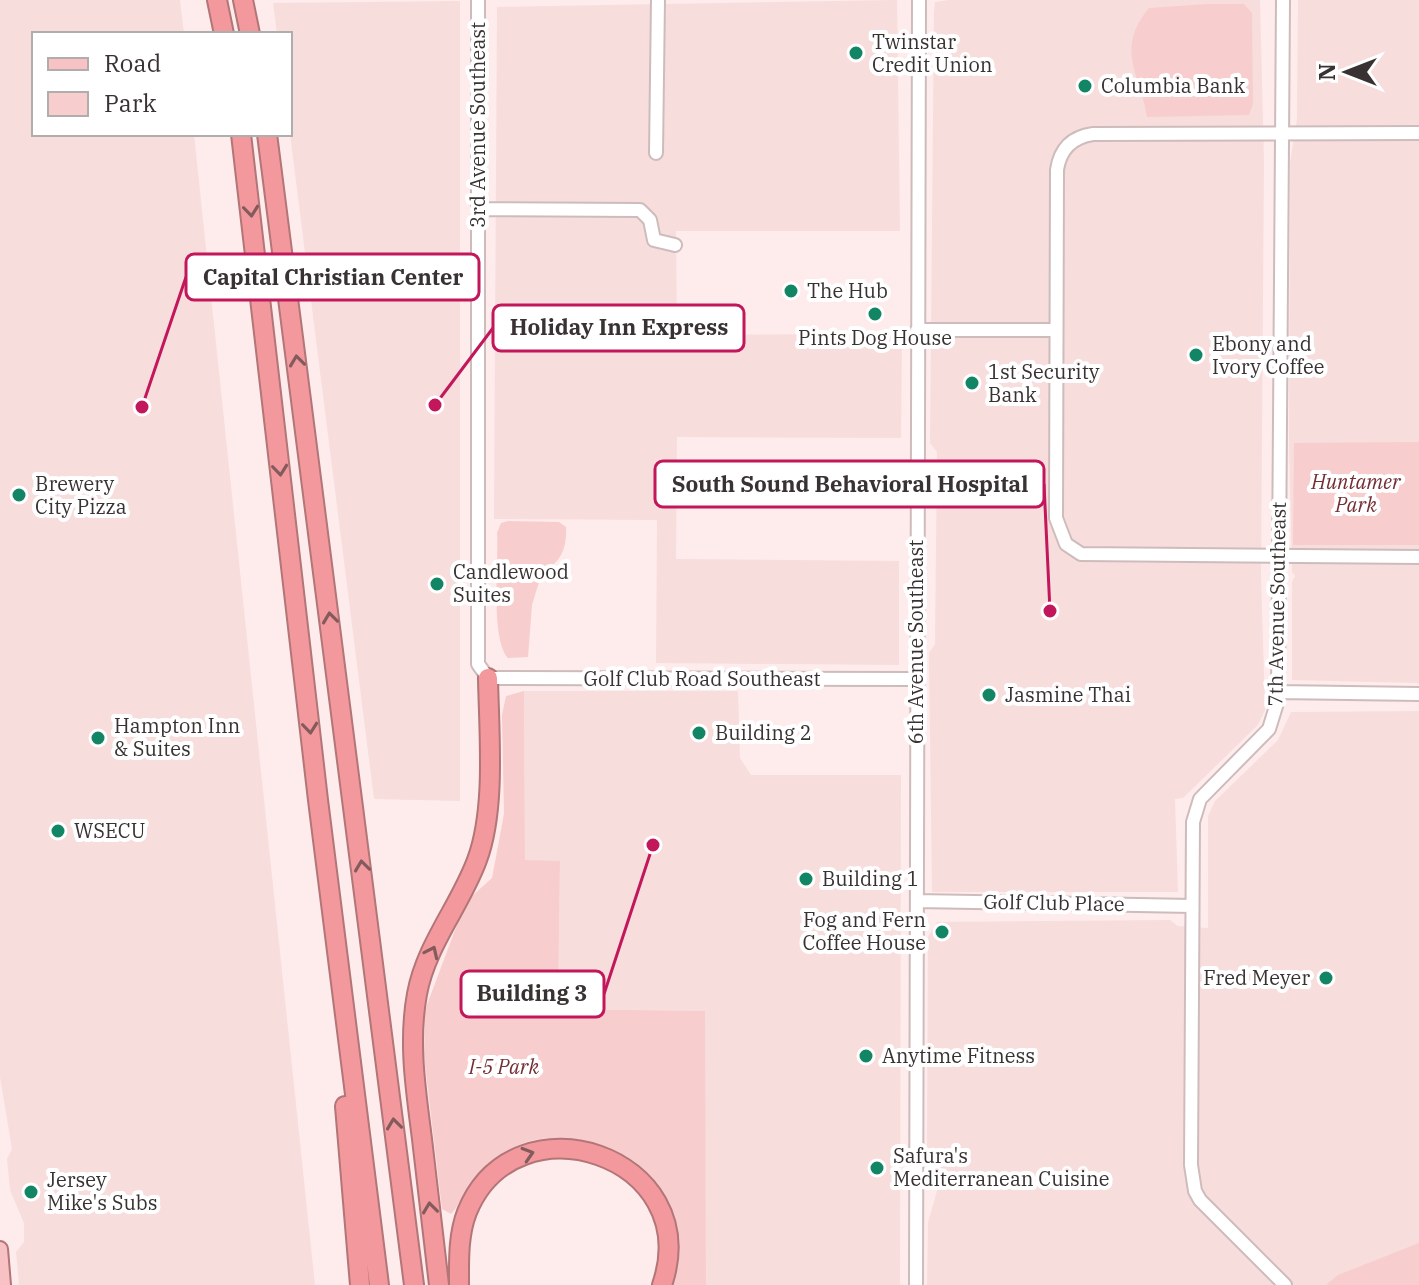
<svg xmlns="http://www.w3.org/2000/svg" width="1419" height="1285" font-family="'IBM Plex Serif',serif">
<style>
.built{fill:#f8dddd}
.green{fill:#f8cdcd}
.lines{fill:none;stroke-linecap:round;stroke-linejoin:round}
.minor-casing{stroke:#cebcbc;stroke-width:16}
.major-casing{stroke:#b27578;stroke-width:18}
.highway-casing{stroke:#b27578;stroke-width:22}
.minor{stroke:#fff;stroke-width:12}
.major{stroke:#f8c2c4;stroke-width:14}
.highway{stroke:#f3999d;stroke-width:18}
.oneway{stroke:#835b5d}
.poi-dot{fill:#128564;stroke:#fff;stroke-width:3}
.labels{text-anchor:middle;stroke-width:8;stroke-linejoin:round;paint-order:stroke}
.poi-label{font-size:20px;fill:#393232;stroke:#fff;text-anchor:start}
.street-label{font-size:20px;fill:#393232;stroke:#fff}
.park-label{font-size:20px;font-style:italic;fill:#722f35;stroke:#fff}
.leader{fill:none;stroke:#c2185b;stroke-width:3}
.callout-dot{fill:#c2185b;stroke:#fff;stroke-width:3}
.callout{fill:#fff;stroke:#c2185b;stroke-width:3}
.callout-label{font-size:22px;text-anchor:middle;font-weight:bold;fill:#393232}
</style>
<rect width="100%" height="100%" fill="#feebeb"/>
<!-- built -->
<path class="built" d="M0,0H180L184,34H34V134H194L315,1285H19L16,1252L24,1242V1223L10,1190L7,1159L12,1149L0,1077Z
M897,0L900,231H676L677,335L902,334L901,438L677,437L676,559L899,561V665L656,663L657,520L494,519L497,7Z
M949,0H1260L1264,162L1261,574L1265,710L1258,725L1183,798L1175,799L1178,892H932L929,653L935,644L937,452L930,443L934,12L935,2Z
M1298,0H1419V683L1292,680V582L1295,576L1292,572L1289,441L1290,163L1297,119Z
M460,1V801L374,799L290,134V34H277L273,3Z
M524,691H738L740,758L751,775H901L900,1285H706L704,1011L558,1009L560,862L525,861Z
M1419,711V1285H927L928,1222L939,1184L927,1149L928,937L937,922L1170,920L1178,926L1208,928V816L1215,801L1278,740L1291,712Z"/>
<!-- green -->
<path class="green" d="M1207,4H1244L1252,13L1253,104L1249,115L1147,117C1141,75 1114,50 1149,8Z
M1419,442V545H1293L1294,443Z
M508,521L559,522L566,527C567,548 561,563 542,572L532,605L528,657L508,658C490,638 499,563 497,533L501,523Z
M524,691L525,860L560,861L558,1009L705,1011L706,1285H670C693,1211 650,1146 573,1140C553,1138 537,1137 519,1145C499,1153 479,1170 467,1189C461,1198 458,1207 451,1214L442,1209L424,1056L425,1010L460,917L471,897L492,878L504,814L502,715L506,696Z
M1419,1243V1285H1326L1338,1275Z"/>
<g class="lines">
<defs>
<path id="minor" d="M478,0V664L488,678L916,679
M1283,0L1278,700L1269,729L1200,799L1193,822L1191,1165L1195,1191L1200,1200L1285,1285
M1419,133L1093,134C1072,137 1060,149 1057,170L1056,518L1066,544L1081,554L1419,557
M656,153L658,0
M478,209L640,210L650,220L654,240L675,245
M917,330H1056
M1278,692L1419,694
M917,901L1192,906
M916,1285L919,0"/>
<path id="major" d="M0,1249L3,1285"/>
<path id="highway" d="M217,0L224,34
M243,0L250,34
M241,134L318,800L379,1285
M267,134L414,1285
M345,1106L360,1285
M439,1285C433,1236 428,1188 422,1139C416,1091 408,1043 417,994C426,945 460,906 477,860C496,809 489,734 488,678
M459,1285C459,1261 458,1235 467,1212C515,1093 706,1156 662,1285"/>
</defs>
<!-- minor casing -->
<use href="#minor" class="minor-casing"/>
<!-- major casing -->
<use href="#major" class="major-casing"/>
<!-- highway casing -->
<use href="#highway" class="highway-casing"/>
<!-- minor -->
<use href="#minor" class="minor"/>
<!-- major -->
<use href="#major" class="major"/>
<!-- highway -->
<use href="#highway" class="highway"/>
</g>
<!-- one-way arrows -->
<defs><path id="oneway-chevron" d="M-2-3.5L2.5 0L-2 3.5" fill="none" stroke-width="1.6" stroke-linecap="round" stroke-linejoin="round" transform="scale(2)"/></defs>
<g class="oneway">
<use href="#oneway-chevron" transform="translate(251 211) rotate(84)"/>
<use href="#oneway-chevron" transform="translate(297 361) rotate(-97)"/>
<use href="#oneway-chevron" transform="translate(280 470) rotate(84)"/>
<use href="#oneway-chevron" transform="translate(330 618) rotate(-97)"/>
<use href="#oneway-chevron" transform="translate(310 728) rotate(84)"/>
<use href="#oneway-chevron" transform="translate(362 866) rotate(-97)"/>
<use href="#oneway-chevron" transform="translate(432 952) rotate(-65)"/>
<use href="#oneway-chevron" transform="translate(394 1124) rotate(-97)"/>
<use href="#oneway-chevron" transform="translate(528 1154) rotate(-17)"/>
<use href="#oneway-chevron" transform="translate(430 1208) rotate(-97)"/>
</g>
<!-- markers -->
<g class="poi-dot">
<circle cx="856" cy="53" r="8"/>
<circle cx="1085" cy="86" r="8"/>
<circle cx="791" cy="291" r="8"/>
<circle cx="875" cy="314" r="8"/>
<circle cx="1196" cy="355" r="8"/>
<circle cx="972" cy="383" r="8"/>
<circle cx="19" cy="495" r="8"/>
<circle cx="437" cy="584" r="8"/>
<circle cx="989" cy="695" r="8"/>
<circle cx="699" cy="733" r="8"/>
<circle cx="98" cy="738" r="8"/>
<circle cx="58" cy="831" r="8"/>
<circle cx="806" cy="879" r="8"/>
<circle cx="942" cy="932" r="8"/>
<circle cx="1326" cy="978" r="8"/>
<circle cx="866" cy="1056" r="8"/>
<circle cx="877" cy="1168" r="8"/>
<circle cx="31" cy="1192" r="8"/>
</g>
<g class="labels">
<!-- poi labels -->
<g class="poi-label">
<text x="872" y="49">Twinstar<tspan x="872" dy="23">Credit Union</tspan></text>
<text x="1101" y="93">Columbia Bank</text>
<text x="807" y="298">The Hub</text>
<text x="875" y="345" text-anchor="middle">Pints Dog House</text>
<text x="1212" y="351">Ebony and<tspan x="1212" dy="23">Ivory Coffee</tspan></text>
<text x="988" y="379">1st Security<tspan x="988" dy="23">Bank</tspan></text>
<text x="35" y="491">Brewery<tspan x="35" dy="23">City Pizza</tspan></text>
<text x="453" y="579">Candlewood<tspan x="453" dy="23">Suites</tspan></text>
<text x="1005" y="702">Jasmine Thai</text>
<text x="114" y="733">Hampton Inn<tspan x="114" dy="23">&amp; Suites</tspan></text>
<text x="715" y="740">Building 2</text>
<text x="74" y="838">WSECU</text>
<text x="822" y="886">Building 1</text>
<text x="926" y="927" text-anchor="end">Fog and Fern<tspan x="926" dy="23">Coffee House</tspan></text>
<text x="1310" y="985" text-anchor="end">Fred Meyer</text>
<text x="882" y="1063">Anytime Fitness</text>
<text x="893" y="1163">Safura's<tspan x="893" dy="23">Mediterranean Cuisine</tspan></text>
<text x="47" y="1187">Jersey<tspan x="47" dy="23">Mike's Subs</tspan></text>
</g>
<!-- street labels -->
<g class="street-label">
<text transform="translate(478 125) rotate(-90)" y="7">3rd Avenue Southeast</text>
<text transform="translate(1277 604) rotate(-89)" y="7">7th Avenue Southeast</text>
<text transform="translate(916 642) rotate(-90)" y="7">6th Avenue Southeast</text>
<text x="702" y="686">Golf Club Road Southeast</text>
<text transform="translate(1054 903) rotate(1)" y="7">Golf Club Place</text>
</g>
<!-- park labels -->
<g class="park-label">
<text x="1356" y="489">Huntamer<tspan x="1356" dy="23">Park</tspan></text>
<text x="504" y="1074">I-5 Park</text>
</g>
</g>
<!-- callouts -->
<path class="leader" d="M142 407L186 277M435 405L493 328M1050 611L1044 484M653 845L604 994"/>
<g class="callout-dot">
<circle cx="142" cy="407" r="8"/>
<circle cx="435" cy="405" r="8"/>
<circle cx="1050" cy="611" r="8"/>
<circle cx="653" cy="845" r="8"/>
</g>
<g class="callout">
<rect x="186" y="254" width="293" height="46" rx="8"/>
<rect x="493" y="305" width="251" height="46" rx="8"/>
<rect x="655" y="461" width="389" height="46" rx="8"/>
<rect x="461" y="971" width="143" height="46" rx="8"/>
</g>
<g class="callout-label">
<text x="333" y="285">Capital Christian Center</text>
<text x="619" y="335">Holiday Inn Express</text>
<text x="850" y="492">South Sound Behavioral Hospital</text>
<text x="532" y="1001">Building 3</text>
</g>
<!-- legend -->
<rect x="32" y="32" width="260" height="104" fill="#ffffff" stroke="#b0adad" stroke-width="2"/>
<rect x="48" y="58" width="40" height="12" fill="#f8c2c4" stroke="#b0adad" stroke-width="2"/>
<text x="104" y="72" font-size="24" fill="#393232">Road</text>
<rect x="48" y="92" width="40" height="24" fill="#f8cdcd" stroke="#b0adad" stroke-width="2"/>
<text x="104" y="112" font-size="24" fill="#393232">Park</text>
<!-- north arrow -->
<g transform="translate(1347 72) rotate(270)" stroke="#ffffff" stroke-width="6" paint-order="stroke">
<path d="M0-6L14 30L0 20L-14 30Z" fill="#393232"/>
<text y="-12" font-size="22" font-weight="bold" text-anchor="middle" fill="#393232">N</text>
</g>
</svg>
